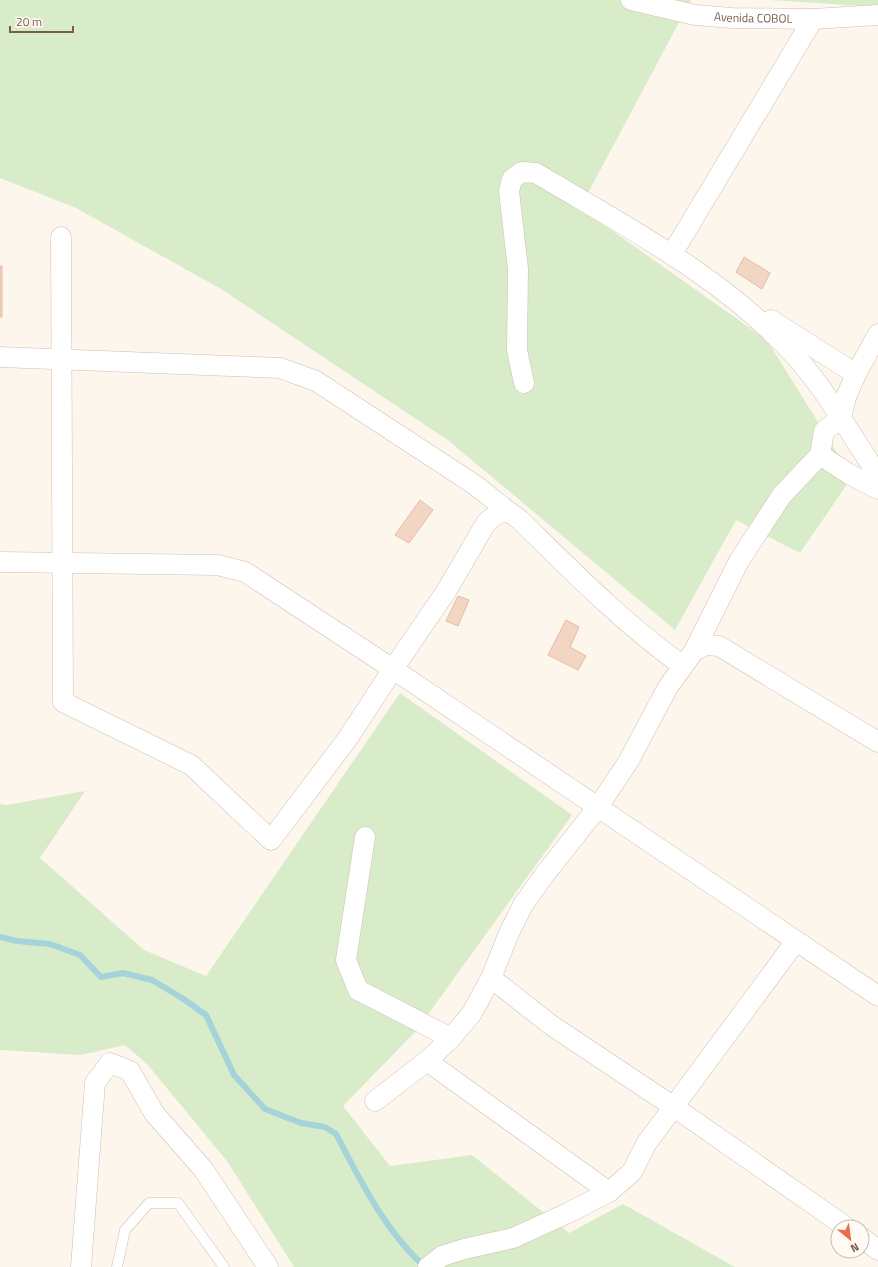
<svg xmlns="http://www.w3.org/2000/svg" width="878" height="1267" font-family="'Titillium Web',sans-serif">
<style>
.green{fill:#d8ecc9}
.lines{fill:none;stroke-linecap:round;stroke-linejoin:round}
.stream{stroke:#a5d3da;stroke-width:6}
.building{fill:#f3d5c3;stroke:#e6bba3}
.lane-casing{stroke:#d1beb0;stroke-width:11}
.street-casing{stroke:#d1beb0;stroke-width:21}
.lane{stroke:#fff;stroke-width:10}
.street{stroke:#fff;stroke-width:20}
.labels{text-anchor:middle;stroke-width:4;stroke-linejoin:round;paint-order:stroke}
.street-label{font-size:12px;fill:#7a5c4d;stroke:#fffaf3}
</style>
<rect width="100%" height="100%" fill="#fdf6ec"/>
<!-- green -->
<path class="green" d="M0,0H691L580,208L767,340L852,477L800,553L736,520L675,630L449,441L221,289L76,208L0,178Z
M771,0H878V7Z
M400,693L572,815L416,1031L343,1106L390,1166L472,1155L569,1233L623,1204L735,1267H294L227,1161L147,1064L125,1045L81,1055L0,1050V804L6,805L85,791L40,858L144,950L206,976Z"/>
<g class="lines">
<!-- stream -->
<path class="stream" d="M0,937L17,941L50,944L80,955L101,977L123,973L152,980L182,998L206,1015L234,1075L265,1109L301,1123L325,1127L336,1134C361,1181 384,1230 425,1267"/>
</g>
<!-- building -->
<path class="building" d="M744,257L770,273L762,289L736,272Z
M0,266H2V317H0Z
M420,500L433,510L409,543L395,535Z
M458,596L469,600L458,626L446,621Z
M566,620L579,627L570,647L586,656L578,670L548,655Z"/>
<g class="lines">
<defs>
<path id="lane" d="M117,1267L125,1230L149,1203H178L224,1267"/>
<g id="street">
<path id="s1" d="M631,0L695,15L732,18L813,19L878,15"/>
<path d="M61,237L63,702L191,765L271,840L348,738L393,669L447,590L486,523L498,513L509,512L520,520C572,571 623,623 683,666"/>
<path d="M672,254L813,19"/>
<path d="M771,320L856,374"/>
<path d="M0,357L280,368L316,381L475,485L509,512"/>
<path d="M524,383L517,350L518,269L509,191L512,179L522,172L536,173C628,228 724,277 797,358C828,393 852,437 878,475"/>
<path d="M820,455L849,474L878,489"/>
<path d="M0,562L218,565L245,572L393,669L878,996"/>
<path d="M694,651L739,561L782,495L820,455L824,431L841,418L846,397L856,374L878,334"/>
<path d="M365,837L346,960L358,990L451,1038"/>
<path d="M491,978L551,1025L674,1107L846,1227"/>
<path d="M427,1061L609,1192"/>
<path d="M375,1101L427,1061L451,1038L472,1013L491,978L509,933L523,905L545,874L598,807L628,762L668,687L694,651L706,645L719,646L878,742"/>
<path d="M862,1238L878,1250"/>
<path d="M81,1267L95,1083L110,1063L130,1071L154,1113L203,1169L268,1267"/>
<path d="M428,1267L442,1256L464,1249L513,1238L568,1213L609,1192L632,1172L646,1144L796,941"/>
</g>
</defs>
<!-- lane casing -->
<use href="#lane" class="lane-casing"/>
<!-- street casing -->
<use href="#street" class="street-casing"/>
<!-- lane -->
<use href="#lane" class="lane"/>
<!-- street -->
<use href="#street" class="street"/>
</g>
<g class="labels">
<!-- street labels -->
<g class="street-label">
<text dy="4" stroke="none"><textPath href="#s1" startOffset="124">Avenida COBOL</textPath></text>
</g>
</g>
<!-- north arrow -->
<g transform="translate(850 1239) rotate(151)"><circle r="19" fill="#fffaf3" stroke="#cabbb1"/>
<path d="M0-3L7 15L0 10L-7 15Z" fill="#e76f51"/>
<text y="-6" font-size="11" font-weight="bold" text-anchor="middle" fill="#7a5c4d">N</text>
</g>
<!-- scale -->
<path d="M10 26v6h63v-6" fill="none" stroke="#7a5c4d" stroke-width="2"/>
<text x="16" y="26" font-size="12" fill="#7a5c4d" stroke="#fffaf3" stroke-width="3" paint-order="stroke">20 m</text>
</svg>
